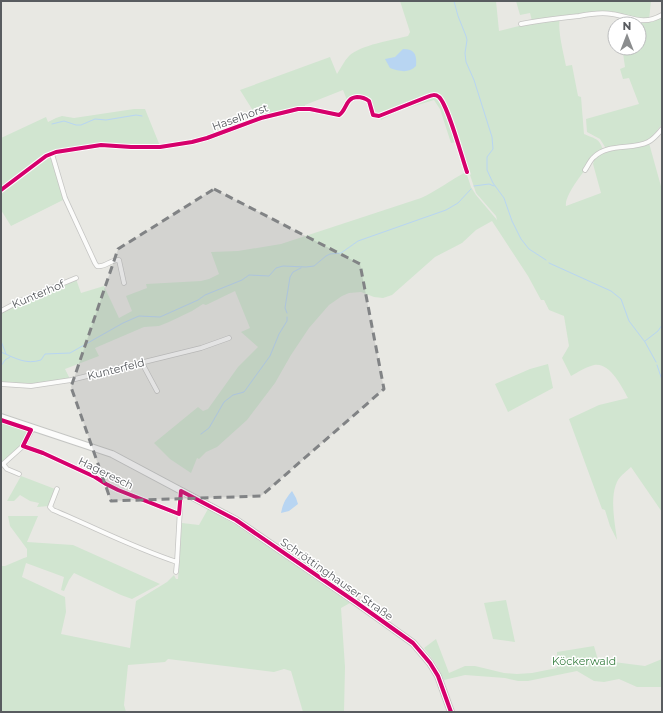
<svg xmlns="http://www.w3.org/2000/svg" width="663" height="713" font-family="Montserrat,sans-serif">
<style>
.green{fill:#d1e5d0;fill-rule:evenodd}
.water{fill:#b8d5f2}
.lines{fill:none;stroke-linecap:round;stroke-linejoin:round}
.stream{stroke:#b8d5f2;stroke-width:1}
.street-casing{stroke:#c5c5c3;stroke-width:5.5}
.secondary-casing{stroke:#c5c6c4;stroke-width:8}
.street{stroke:#fcfcfb;stroke-width:4}
.secondary{stroke:#fcfcfb;stroke-width:6}
.cycleway-casing{stroke:#fff;stroke-width:6}
.cycleway{stroke:#d6006c;stroke-width:4}
.marked{fill:#818385;fill-opacity:0.2;stroke:#818385;stroke-width:3;stroke-dasharray:8 5;stroke-linejoin:round}
.labels{text-anchor:middle;stroke-width:3;stroke-linejoin:round;paint-order:stroke}
.street-label{font-size:11px;fill:#595c60;stroke:#fff}
.park-label{font-size:11px;fill:#397f42;stroke:#fff}
</style>
<rect width="100%" height="100%" fill="#e8e8e3"/>
<!-- green -->
<path class="green" d="M400,1H496L499,31L523,25L560,19C557,29 564,55 566,66L572,65L578,96L581,97L584,134C594,139 599,137 603,150L599,152L600,155L613,150L649,143L662,190V512L631,467C627,471 621,475 618,480C609,496 615,523 617,540L610,526L605,510L602,509L569,419L599,405L628,398C622,387 610,362 594,365C586,367 578,372 571,376L562,358L569,346L564,316L549,310L544,300H541L528,276L492,221L476,230L462,243L435,257L392,295L383,298L374,297L361,292L349,293L342,296L329,305L309,328L291,355L275,383L247,420L217,447L206,452L199,459L197,458L191,473L170,459L154,443L198,407L203,411L208,409L238,367L258,347L241,332L250,328L235,291L206,305L203,304L192,311L169,322L159,326L144,327L95,348L99,356L65,369L70,379L43,383H1V312L20,301L76,279L81,293L104,286L119,318L132,311L126,296L147,288L146,284L201,281L209,279L219,274L211,252L238,251L281,244L421,198C437,191 450,180 466,172L471,187L476,195L497,220L496,216L476,193L470,175L471,174L469,169L468,170L448,110L438,95L382,114L374,115L370,101L364,96L347,100L343,90L305,105V108H297L257,117L240,90L330,57L337,74C341,68 344,61 349,56C360,45 393,40 408,36L410,32ZM594,161L593,164L601,193L566,206C564,196 585,168 594,161Z
M516,1H651L649,20L613,13L532,21L530,13L520,15Z
M618,17H621L646,22H652L662,17V124L652,137L643,142L607,148L605,147L600,139L587,132L586,119L639,104L629,78L623,79L620,69L625,67L623,53L628,50V48H639V24H619L620,19Z
M433,96L438,98L446,112L456,142L451,143L440,109L434,100L398,111L381,120L380,117Z
M134,109H145L160,146L101,144L56,150L46,155L1,188V138L46,117L48,122L56,118L62,116L74,118Z
M51,156L65,199L11,226L1,210V192Z
M548,364L553,388L508,412L495,384L530,369Z
M1,421L30,431L17,449L1,463Z
M21,476L55,489L49,506L37,507L39,503L30,501L20,495L14,501H7Z
M208,509L236,525L350,603L341,608L345,667L344,712H303L291,671L284,669L274,672L168,659L165,662L128,665L124,705L126,712H1V566H5L24,558L27,557V549L10,526L8,516H38L27,542L73,545L160,584L132,599L121,595L74,573L69,580L64,591L61,590L64,577L26,563L22,577L65,597L66,612L61,634L130,648L136,601L167,582L174,575L176,579H178L182,523L199,525Z
M506,600L515,642L493,639L484,603Z
M436,639L449,673L465,666H475L504,673L517,674L532,673L557,668V652L594,646L598,660L645,666L662,659V687H637L619,679L604,682L594,681L577,671L528,681H518L505,678L465,675L444,680L436,664L424,648Z"/>
<!-- water -->
<path class="water" d="M403,49C415,49 417,55 416,66C408,74 399,71 390,68L385,59L395,57Z
M292,491L296,498L298,504L289,511L281,513C283,503 286,498 292,491Z"/>
<g class="lines">
<!-- stream -->
<path class="stream" d="M454,1L458,16L466,36L467,40L465,53L466,62L474,80L492,137L493,149L487,157V170L493,183L504,198L512,221L521,239L529,249L546,260
M52,124L64,121L76,125H81L95,119L106,120L136,115L142,116
M474,186L489,184L494,186
M549,263L611,291L621,299L629,321L645,342L656,362
M287,313L285,308L290,277L293,272L301,268
M1,341L6,354
M645,341L658,331L662,325
M1,352C15,358 26,365 41,360L45,354L70,353L123,323L139,316L160,317L198,300L205,295L242,280L249,275L269,276L276,268L283,266L306,267L314,266L326,256L330,254L341,253L358,241L446,210L458,203L471,189
M657,365L662,380
M1,366L5,360L10,357
M201,434L209,428L224,402L233,395L244,392L270,356L279,334L287,321V317
M358,607L414,648"/>
<defs>
<path id="street" d="M521,24C540,20 559,18 579,16C589,14 601,12 612,14C632,17 643,26 662,15
M52,154L65,198L95,263L97,266C105,268 111,259 119,260L124,283
M585,170C588,166 590,160 594,157C608,143 632,150 648,142C654,139 658,134 662,129
M1,190L46,156L56,152L101,145L131,147H160L192,142L207,138L261,118L298,109H310L339,115C347,110 345,98 357,97C362,97 365,98 369,101L373,115L379,116L427,97C432,95 435,94 439,97C448,105 462,158 467,172
M1,311L20,301L76,278
M142,363L157,391
M1,384L31,386L71,380L201,348L229,338
M23,446L43,453L95,477L106,484L118,490L179,514
M19,474L7,469L3,464L23,446L33,428
M57,489L50,507L53,510C94,527 134,548 177,562L176,572
M177,562L181,491"/>
<path id="secondary" d="M1,417L112,454L236,520L357,603L413,643L430,663L438,676L451,712"/>
</defs>
<!-- street casing -->
<use href="#street" class="street-casing"/>
<!-- secondary casing -->
<use href="#secondary" class="secondary-casing"/>
<!-- street -->
<use href="#street" class="street"/>
<!-- secondary -->
<use href="#secondary" class="secondary"/>
<defs>
<path id="cycleway" d="M1,190L46,156L56,152L101,145L131,147H160L192,142L207,138L261,118L298,109H310L339,115C347,110 345,98 357,97C362,97 365,98 369,101L373,115L379,116L427,97C432,95 435,94 439,97C448,105 462,158 467,172
M1,420L31,430L23,446L43,453L95,477L106,484L118,490L179,514L181,491L236,520L357,603L413,643L430,663L438,676L451,712"/>
</defs>
<!-- cycleway casing -->
<use href="#cycleway" class="cycleway-casing"/>
<!-- cycleway -->
<use href="#cycleway" class="cycleway"/>
</g>
<!-- marked area -->
<path class="marked" d="M214,189L360,264L384,389L261,496L111,501L71,387L118,249Z"/>
<g class="labels">
<!-- street labels -->
<g class="street-label">
<text transform="translate(240 117) rotate(-20)" y="4">Haselhorst</text>
<text transform="translate(38 294) rotate(-23)" y="4">Kunterhof</text>
<text transform="translate(116 369) rotate(-14)" y="4">Kunterfeld</text>
<text transform="translate(106 473) rotate(26)" y="4">Hageresch</text>
<text transform="translate(337 579) rotate(35)" y="4">Schröttinghauser Straße</text>
</g>
<!-- park labels -->
<g class="park-label">
<text x="584" y="665">Köckerwald</text>
</g>
</g>
<!-- border -->
<rect width="663" height="713" fill="none" stroke="#595c60" stroke-width="4"/>
<!-- north arrow -->
<g transform="translate(627 36)"><circle r="19" fill="#ffffff" stroke="#bdbebf"/>
<path d="M0-3L7 15L0 10L-7 15Z" fill="#8b8d8e"/>
<text y="-6" font-size="11" font-weight="bold" text-anchor="middle" fill="#595c60">N</text>
</g>
</svg>
